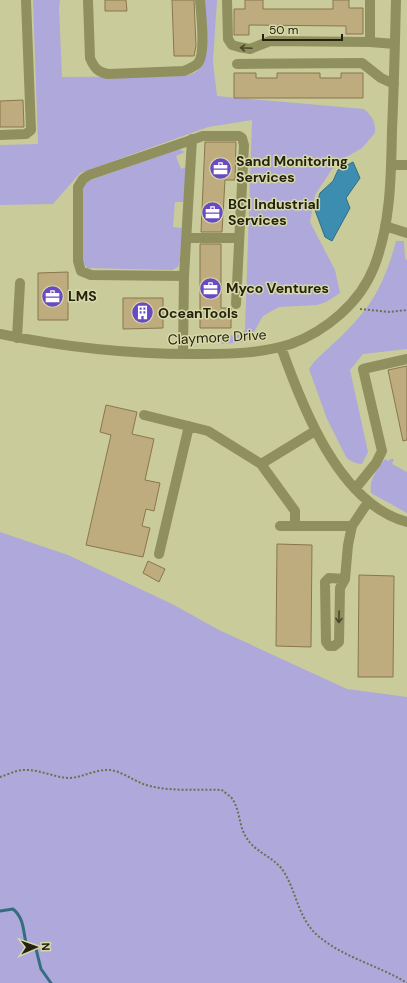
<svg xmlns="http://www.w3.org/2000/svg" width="407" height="983" font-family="'DM Sans',sans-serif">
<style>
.green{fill:#aea8db}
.water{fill:#3c8db0;stroke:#346d80}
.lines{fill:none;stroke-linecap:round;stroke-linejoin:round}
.stream{stroke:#346d80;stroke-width:3}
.building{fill:#beac7f;stroke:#88774c}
.path{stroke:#6f6f4f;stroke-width:2;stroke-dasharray:2 2;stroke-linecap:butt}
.minor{stroke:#8f905e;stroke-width:10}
.oneway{stroke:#48482b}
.labels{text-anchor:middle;stroke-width:3;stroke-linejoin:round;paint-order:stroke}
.poi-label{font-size:14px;font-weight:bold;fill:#22220f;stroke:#d7d8a8;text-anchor:start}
.street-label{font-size:14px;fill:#22220f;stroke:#d7d8a8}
</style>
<rect width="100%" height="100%" fill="#cacb9b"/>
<!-- green -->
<path class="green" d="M33,0H60L59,8L62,77L186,76L196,72L203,64V0H217L213,62L217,96L364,109C372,116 376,122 375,133L362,148L336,163L315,195L310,222L335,270L340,293L326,302L317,305L279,307L263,316L251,337L242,342L222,344L220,340L223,336L238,335L245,330L252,120L208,127L80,173L53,204L0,205V145L38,144Z
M179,149L185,152L176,156L181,169L186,167L184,202H175L173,227L182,228L180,261L178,267L172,270L87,268L82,260L83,187L88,181Z
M396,241H404L405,258L407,260V349L363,354L350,370L368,452L362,464C356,464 350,461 346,457L327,419L309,369L314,362C329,347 347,332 360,316C379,294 389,268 396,241Z
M385,459L388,461L391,459H394L392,464L407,472V513L371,493C369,478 377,470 385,459Z
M0,532L68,555L172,604L219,630L347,689L407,697V983H0Z"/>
<!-- water -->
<path class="water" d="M353,162L360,178L346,198L350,208L332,241L325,237L315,210L320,193L333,181L338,170Z"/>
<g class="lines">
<!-- stream -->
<path class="stream" d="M0,911L13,909C24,918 23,930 26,943L36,949L41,969L51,983"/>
</g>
<!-- building -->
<path class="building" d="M105,0H126L127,11H105Z
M172,0H194L196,46L194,56H174Z
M245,0H263V9H333V0H349V8H363V34H346V26L249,25V35H234V9H245Z
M234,73H256V78H277V73H320V78H341V73H363V98H234Z
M23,100L24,127H0V101Z
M205,142H236L235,180H225L222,232H201Z
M200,244H221V308H231V328H200Z
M68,272V320H38V273Z
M123,298H163V328L123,329Z
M407,366V440L403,441L388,370Z
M106,405L137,412L132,434L154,439L145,480L160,483L154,511L146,509L142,526L150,528L143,557L86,545L111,435L100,432Z
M277,544L312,545L311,647L276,646Z
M148,561L165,569L159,582L143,573Z
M359,575L394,576L393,677H358Z"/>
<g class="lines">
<!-- path -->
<path class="path" d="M360,309L390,312L407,310
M0,777C7,775 16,770 23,770C39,769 53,777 68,778C82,778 95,769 110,770C121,771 134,781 146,785C171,792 196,789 222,790C225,793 231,796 233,800C240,811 239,826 246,837C255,853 275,857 284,872C296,891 298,917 316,934C341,957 378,965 407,983"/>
<!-- minor -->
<path class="minor" d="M88,0L90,58C94,68 98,72 108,74L184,71C189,69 194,67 198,63C206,54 201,13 200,0
M227,0L228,39L232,45L239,47L250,49L270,41L370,42L395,44
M370,42V0
M237,64L362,63L381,78L394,84
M0,135L26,134L31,130L26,0
M391,165H407
M385,226L407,233
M186,238H239
M184,276L91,275L81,271L78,261V187L83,179L89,175L203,136H239L242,138L244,145L236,304
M0,334C68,348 134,355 203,354C232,354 263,353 291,344C326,331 360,303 374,267C391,224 391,175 392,130C394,86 395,43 396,0
M17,338L20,283
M281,347C302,406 339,504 407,522
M183,354L184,276L192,139
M144,415L208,431L261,464L295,511V526
M261,464L315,431
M355,489L376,463L382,451L363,369L407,359
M280,526H352
M159,554L189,426
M345,579L329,578L325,582L326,642L329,646H334L339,642L340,588L345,579L348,545L352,526L368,502"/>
</g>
<!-- one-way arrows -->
<defs><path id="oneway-shaft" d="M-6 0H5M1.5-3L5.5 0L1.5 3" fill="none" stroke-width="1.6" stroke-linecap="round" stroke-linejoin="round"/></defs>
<g class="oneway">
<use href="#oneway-shaft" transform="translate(246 48) rotate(-177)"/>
<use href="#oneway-shaft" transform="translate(339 617) rotate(91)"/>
</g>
<!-- icons -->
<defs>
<symbol id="office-disc" viewBox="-11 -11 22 22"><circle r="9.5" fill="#684ac3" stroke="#d7d8a8"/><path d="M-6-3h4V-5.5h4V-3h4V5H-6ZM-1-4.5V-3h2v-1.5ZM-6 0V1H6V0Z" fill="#fff"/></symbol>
<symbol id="building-disc" viewBox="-11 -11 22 22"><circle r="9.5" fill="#684ac3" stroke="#d7d8a8"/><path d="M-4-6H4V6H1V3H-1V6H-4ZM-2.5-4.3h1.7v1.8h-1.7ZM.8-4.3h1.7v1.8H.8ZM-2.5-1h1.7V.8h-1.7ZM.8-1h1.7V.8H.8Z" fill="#fff"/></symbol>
</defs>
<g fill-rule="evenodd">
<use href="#office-disc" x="208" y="156" width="25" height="25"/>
<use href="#office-disc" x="200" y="200" width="25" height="25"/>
<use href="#office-disc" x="198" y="276" width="25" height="25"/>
<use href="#office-disc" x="40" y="284" width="25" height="25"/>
<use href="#building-disc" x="130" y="300" width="25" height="25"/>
</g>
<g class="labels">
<!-- poi labels -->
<g class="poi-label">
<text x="236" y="166">Sand Monitoring<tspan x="236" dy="16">Services</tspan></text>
<text x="228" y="209">BCI Industrial<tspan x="228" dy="16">Services</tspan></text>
<text x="226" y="293">Myco Ventures</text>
<text x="68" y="301">LMS</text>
<text x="158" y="318">OceanTools</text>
</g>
<!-- street labels -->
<g class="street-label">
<text transform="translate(217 337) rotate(-3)" y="5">Claymore Drive</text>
</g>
</g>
<!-- north arrow -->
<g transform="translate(36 947) rotate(88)" stroke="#d7d8a8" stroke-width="3" paint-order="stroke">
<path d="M0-3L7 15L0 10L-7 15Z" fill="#22220f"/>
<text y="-6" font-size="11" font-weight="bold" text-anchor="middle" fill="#22220f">N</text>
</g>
<!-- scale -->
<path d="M263 34v6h79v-6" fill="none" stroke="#22220f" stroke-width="2"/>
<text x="269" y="34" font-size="12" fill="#22220f" stroke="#d7d8a8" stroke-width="3" paint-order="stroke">50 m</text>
</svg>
